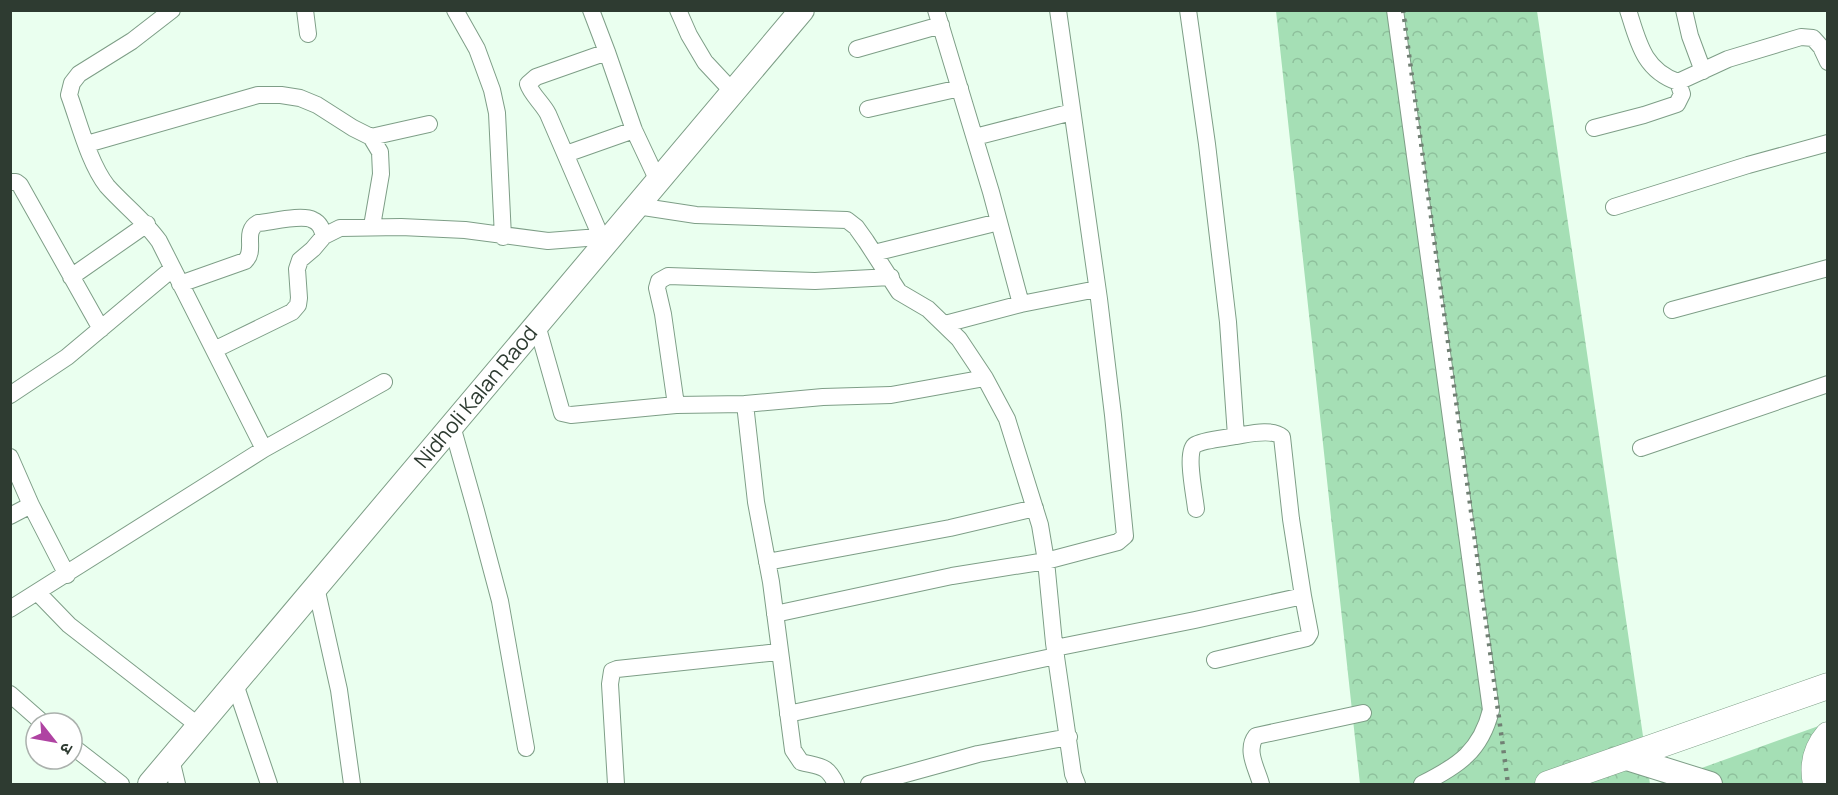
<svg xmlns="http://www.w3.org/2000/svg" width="1838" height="795" font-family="Manrope,'Noto Sans Devanagari',sans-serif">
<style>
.forest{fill:url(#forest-crowns)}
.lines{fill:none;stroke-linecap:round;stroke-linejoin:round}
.street-casing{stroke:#7e9e87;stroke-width:18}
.secondary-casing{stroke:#7e9e87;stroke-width:26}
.primary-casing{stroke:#7e9e87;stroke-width:27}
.street{stroke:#fff;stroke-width:16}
.secondary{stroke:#fff;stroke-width:24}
.primary{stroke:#fff;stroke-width:26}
.rail{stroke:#718074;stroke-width:4.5;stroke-dasharray:3 6;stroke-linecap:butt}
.labels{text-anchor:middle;stroke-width:5;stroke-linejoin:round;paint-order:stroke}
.street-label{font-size:21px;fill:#2e3b31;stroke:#fff}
</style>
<defs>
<pattern id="forest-crowns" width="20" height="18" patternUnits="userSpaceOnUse" patternTransform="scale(1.5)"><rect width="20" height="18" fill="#a5dfb5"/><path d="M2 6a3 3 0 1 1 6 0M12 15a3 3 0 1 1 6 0" fill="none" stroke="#8ec09c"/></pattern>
</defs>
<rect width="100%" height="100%" fill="#eaffef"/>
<!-- forest -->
<path class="forest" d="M1276,11H1537L1650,784H1360Z
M1827,723V784H1657Z"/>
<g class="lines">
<defs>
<path id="street" d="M172,10L132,41L79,74L72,83L69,95C79,122 89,163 107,186C124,205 144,220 159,241L264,449
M305,10L308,34
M455,10L477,49L492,90L497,113L503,237
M591,10L607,52L634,130L658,181
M678,10L689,35L705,62L733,92
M936,10L991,192L1021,304L945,324
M1395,10L1491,710C1481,751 1458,766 1422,784
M1628,10C1638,41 1643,70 1678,82L1728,59L1801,37L1813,38L1821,47L1828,62
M1684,10L1690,36L1703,71
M857,49L941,25
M868,109L960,88
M1594,128L1644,115L1677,104L1682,94L1678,82
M371,137L429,124
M975,137L1072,112
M87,144L258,95H281L300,98L317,105L353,128L371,137L380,152L381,174L372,226
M566,154L634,130
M10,182H16L20,185L101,329
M637,206L696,215L847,220L856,227L866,241L899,292L928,309L959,339L985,378
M1614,207L1748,165L1828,143
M601,237L548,114C543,104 531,94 528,84L536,77L607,52
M874,253L999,222
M71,277L147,224
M180,284L245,261C257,250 242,232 258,223C271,222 302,214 313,220C320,223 322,229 324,236
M1021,304L1097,289
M1672,310L1828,268
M537,325L562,413L571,415L676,405L745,404L756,502L771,582L793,750L801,762C821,767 827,765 836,784
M214,350L292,312L298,305L299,298L297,269L300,260L313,249L324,236L340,228L401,227L465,230L548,241L612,236
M10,395L67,357L172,269
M745,404L823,397L891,395L985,378L1007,419L1040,525L1046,561L1054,643L1073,774L1077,784
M676,405L663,314L657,288L659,281L668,276L815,281L891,277
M452,426L476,511L500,601L526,748
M1641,448L1828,384
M10,457L31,505L67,575
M1196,509C1195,497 1185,451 1195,445C1202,440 1227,438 1236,436
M10,516L31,505
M767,562L950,528L1035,508
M316,587L339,690L352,784
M38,593L69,625L199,726
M10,609L264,449L384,382
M775,614L952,576L1046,561L1118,542L1125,536L1113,415L1099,299L1058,10
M1055,648L1195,620L1303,596L1291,519L1282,437C1272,428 1249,434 1236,436L1228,322L1207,144L1188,10
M1215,660L1307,638L1310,633L1303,596
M235,684L269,784
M10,694L43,723
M788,714L1056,656
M72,746L121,784
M171,759L177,784
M616,784L610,684L612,671L617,669L778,652
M869,784L978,754L1069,737
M1261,784C1257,769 1245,750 1256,736L1363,713"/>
<path id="secondary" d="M1624,757L1710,784
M150,784L802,10"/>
<path id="primary" d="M1548,784L1828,686
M1816,784C1812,765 1815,750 1828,735"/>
</defs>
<!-- street casing -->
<use href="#street" class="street-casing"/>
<!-- secondary casing -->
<use href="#secondary" class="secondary-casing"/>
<!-- primary casing -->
<use href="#primary" class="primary-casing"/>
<!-- street -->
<use href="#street" class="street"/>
<!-- secondary -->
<use href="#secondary" class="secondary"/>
<!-- primary -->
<use href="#primary" class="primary"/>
<!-- rail -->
<path class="rail" d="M1403,10L1508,784"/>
</g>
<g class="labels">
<!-- street labels -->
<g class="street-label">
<text transform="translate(476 397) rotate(-50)" y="7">Nidholi Kalan Raod</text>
</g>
</g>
<!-- border -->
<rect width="1838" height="795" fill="none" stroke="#2e3b31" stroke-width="24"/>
<!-- north arrow -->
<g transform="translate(54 741) rotate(121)"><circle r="28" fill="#ffffff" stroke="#abb1ad" stroke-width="1.5"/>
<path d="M0-4.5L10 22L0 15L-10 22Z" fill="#af43a2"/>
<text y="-9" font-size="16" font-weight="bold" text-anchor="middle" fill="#2e3b31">उ</text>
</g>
</svg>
